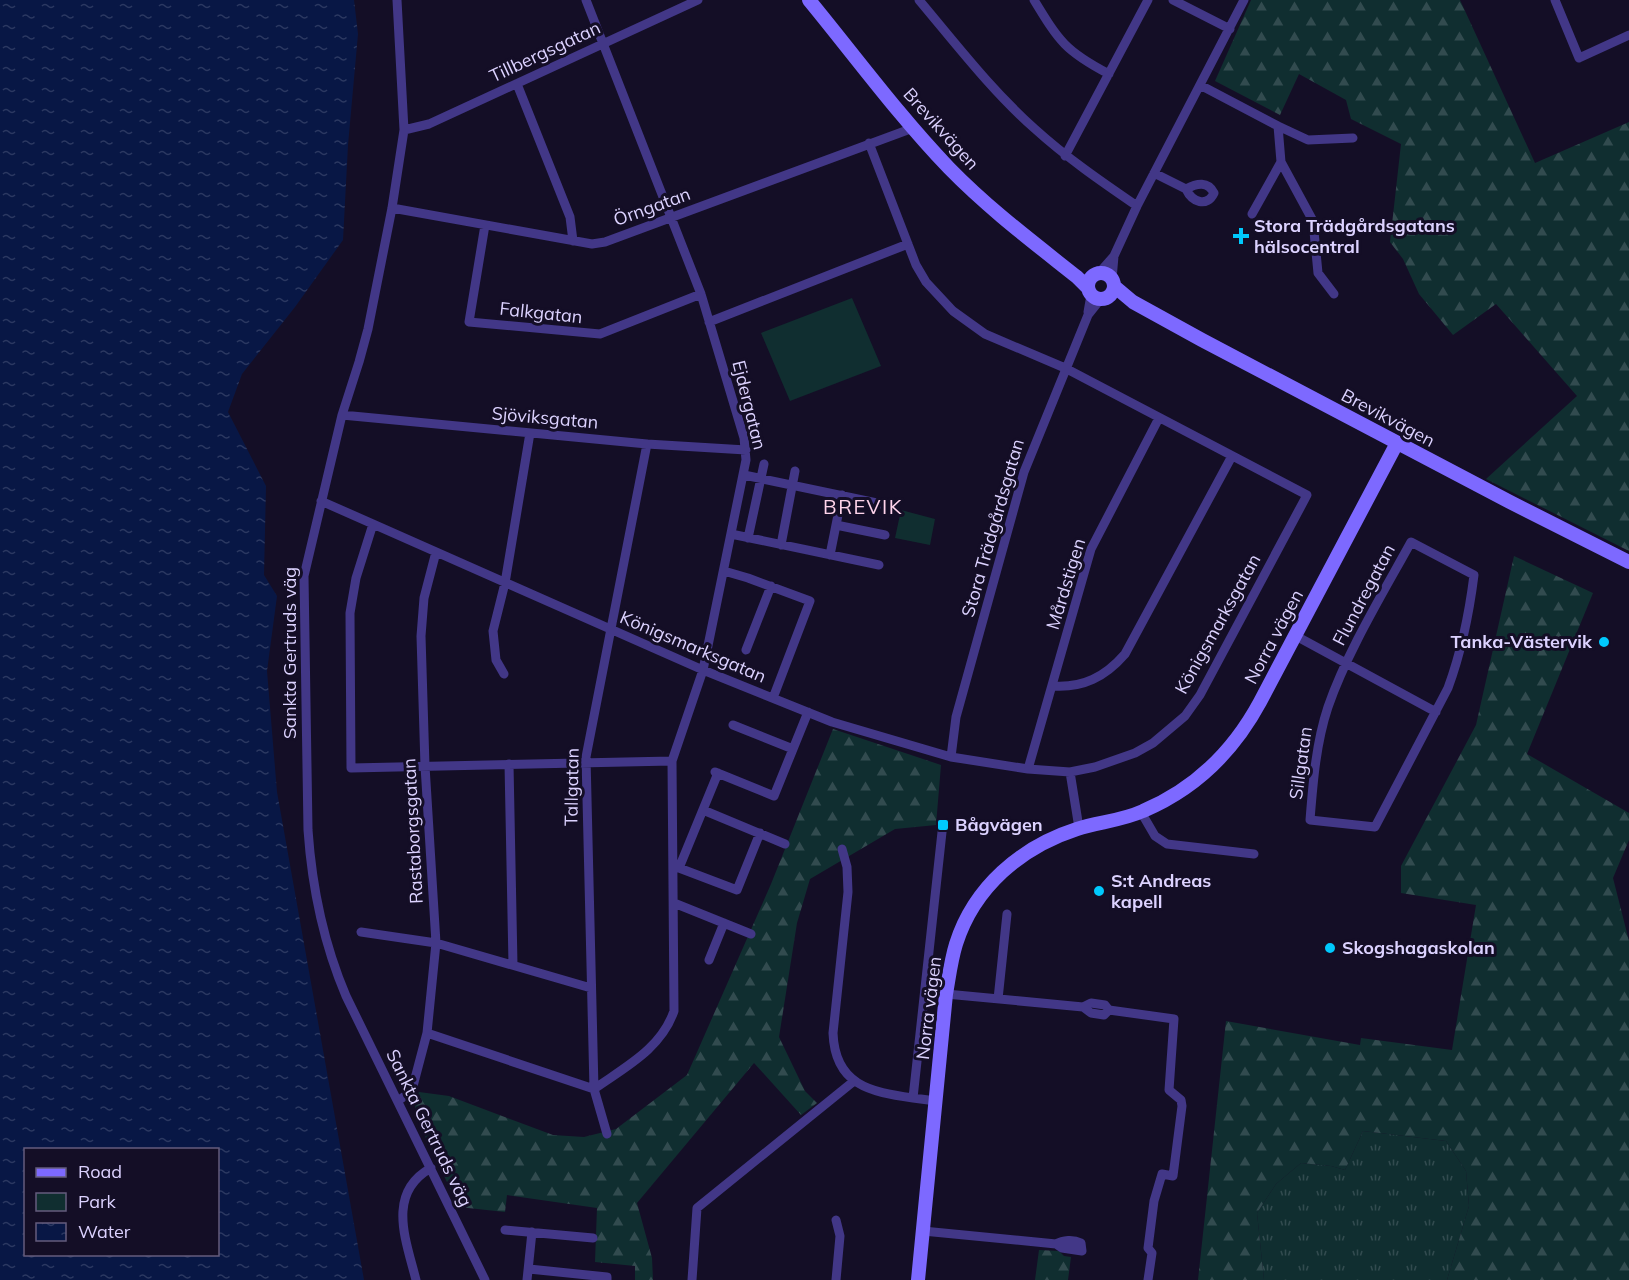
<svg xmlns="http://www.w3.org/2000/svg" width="1629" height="1280" font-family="Mulish,sans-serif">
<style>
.grass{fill:url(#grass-tufts)}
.forest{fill:url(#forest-firs)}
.park{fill:#102e30}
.water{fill:url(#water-ripples);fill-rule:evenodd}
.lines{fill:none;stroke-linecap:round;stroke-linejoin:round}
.street{stroke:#423787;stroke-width:9}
.secondary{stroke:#7d69ff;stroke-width:14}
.poi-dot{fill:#00c9fd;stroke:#140e26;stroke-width:2}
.labels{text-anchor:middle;stroke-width:6;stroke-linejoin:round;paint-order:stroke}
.street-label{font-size:18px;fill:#dcd2ff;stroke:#140e26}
.poi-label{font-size:18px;font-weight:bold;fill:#dcd2ff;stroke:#140e26;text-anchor:start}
.neighbourhood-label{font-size:20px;letter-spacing:1.5px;fill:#ffd4eb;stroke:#140e26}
</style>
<defs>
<pattern id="grass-tufts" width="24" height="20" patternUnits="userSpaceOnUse" patternTransform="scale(1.5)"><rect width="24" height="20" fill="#102e30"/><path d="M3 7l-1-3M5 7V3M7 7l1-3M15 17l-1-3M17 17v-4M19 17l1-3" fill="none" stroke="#324b4f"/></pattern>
<pattern id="forest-firs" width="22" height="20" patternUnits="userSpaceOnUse" patternTransform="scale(1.5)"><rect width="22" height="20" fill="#102e30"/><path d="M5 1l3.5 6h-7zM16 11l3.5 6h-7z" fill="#324b4f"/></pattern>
<pattern id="water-ripples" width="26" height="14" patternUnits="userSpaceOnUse" patternTransform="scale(1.5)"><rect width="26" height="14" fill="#081745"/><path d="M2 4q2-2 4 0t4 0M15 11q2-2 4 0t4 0" fill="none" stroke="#2b3861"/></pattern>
</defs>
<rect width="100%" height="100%" fill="#140e26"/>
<!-- grass -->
<path class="grass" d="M1363,1131L1446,1141L1466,1171L1469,1206L1447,1280H1264L1257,1213L1276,1184L1301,1163L1331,1166L1345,1170Z"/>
<!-- forest -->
<path class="forest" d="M1251,0H1460L1535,163L1629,122V551L1486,479L1577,396L1496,304L1453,335L1419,294L1403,259L1390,242L1401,144L1351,119L1346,100L1299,74L1280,115L1215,81Z
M1514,556L1593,593L1527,754L1629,813V840L1613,878L1629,941V1280H1447L1469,1206L1466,1171L1446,1141L1363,1131L1345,1170L1331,1166L1301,1163L1276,1184L1257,1213L1264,1280H1198L1226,1021L1360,1045L1361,1038L1452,1050L1476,905L1401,893V866L1476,725Z
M833,729L941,765L936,825L895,829L810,879L797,923L779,1037L805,1091L817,1103L801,1115L754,1063L637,1203L652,1258L653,1280H635V1266L595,1262L597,1208L507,1195L505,1212L459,1207L420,1126L414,1103L419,1092L449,1096L553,1135L584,1137L616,1129L687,1075L771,884Z
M1039,1250L1059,1251L1064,1256L1071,1257L1068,1280H1035Z"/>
<!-- park -->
<path class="park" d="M852,298L881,366L790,401L761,333Z
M901,510L935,519L930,545L895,538Z"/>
<!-- water -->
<path class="water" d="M0,0H354L358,34L348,145L343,240L295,307L242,374L228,412L266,486L264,575L277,596L267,671L277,792L364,1280H0ZM26,1150H218V1254H26Z"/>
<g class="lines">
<!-- street -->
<path class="street" d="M397,0L404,130L392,208L368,329L359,362L342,415L304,576L308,830C312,888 323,942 346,996L485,1280
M586,0L701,294L744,438L746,460L703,670L672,761L674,1011C661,1049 625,1067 594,1089
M919,0C956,44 992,91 1035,129C1067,158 1102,182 1137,206
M1034,0C1059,41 1065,51 1109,74
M1173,0L1230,29
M1555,0L1579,58L1629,35
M517,84L570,217L573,241
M1200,85L1278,126L1281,162L1313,221L1318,273L1334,294
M1278,126L1308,140L1353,138
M404,130L429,124L698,0
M1065,156L1148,0
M1154,173L1186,189C1192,202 1207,208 1214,193C1208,181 1197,183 1186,189
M392,208L592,244L605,242L913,128
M1252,214L1281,162
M485,225L469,322L600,334L701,294
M1099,273L1114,256L1137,206L1244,0
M1112,279L1114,256
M1088,312L1091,295
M709,322L908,244
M342,415L647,444L746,450
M744,475L891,506
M321,501L703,670L832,722L951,757L1028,769L1070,772L1095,767L1135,753L1153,743L1185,716L1200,695L1307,495L1065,368L985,334L953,311L926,282L916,265L869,143
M373,524L356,578L350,613L351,768L672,761
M836,525L885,535
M731,534L879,565
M748,538L764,464
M1411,542L1474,575C1469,615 1462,650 1448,688L1375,827L1310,820C1313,782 1316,743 1328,707C1347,652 1383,593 1411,542Z
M781,545L795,471
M830,555L842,495
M724,571L748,578L810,601L773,698
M1296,636L1436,712
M746,650L771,586
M504,674L496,660L493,631L505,583L530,433
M1053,686C1083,688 1105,677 1125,654L1232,456
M733,725L793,749
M951,757L956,717L1024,472L1088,315L1100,300
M509,764L513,965
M1028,769L1091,549L1159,418
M715,772L774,796L808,712
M1070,772L1079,828
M703,810L785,844
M1141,812L1155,836L1167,844L1254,854
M842,849L847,867L848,892L833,1033C835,1085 870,1092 913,1098L943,823
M673,868H679L737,890L760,833
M679,868L718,773
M674,903L751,934
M361,932L436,943L591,988
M709,960L724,923
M946,994L1083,1007L1091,1013L1104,1015L1109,1010L1105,1005L1091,1003L1083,1007
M998,999L1007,914
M1109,1010L1174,1019L1169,1090L1181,1100L1182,1106L1173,1176L1162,1174L1154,1201L1148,1248L1152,1253L1148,1280
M427,1033L594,1089
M913,1098L936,1101
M398,1101L410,1092L413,1086L427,1033L436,943L425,766L421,636L424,598L436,552
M607,1134L594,1089L586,757L647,444
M505,1230L593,1238
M923,1231L1056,1244L1062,1248L1082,1251L1081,1243C1073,1239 1063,1240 1056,1244
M529,1269L607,1277V1280
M416,1280C406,1240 386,1193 431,1168
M527,1280L532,1232
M692,1280L697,1208L854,1081
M836,1280L840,1236L836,1220"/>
<!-- secondary -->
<path class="secondary" d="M809,0C855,56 899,116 949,168C989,209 1033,242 1077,277L1088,288
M1088 286a13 13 0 1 1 26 0a13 13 0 1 1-26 0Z
M1114,286L1133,302L1202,340L1510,502L1629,562
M918,1280L946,994C949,977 951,960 956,944C974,887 1021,847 1077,829C1098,822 1121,821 1143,811C1195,789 1233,752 1260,702L1397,443"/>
</g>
<!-- markers -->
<g class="poi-dot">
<path d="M1238 227h6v6h6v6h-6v6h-6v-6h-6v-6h6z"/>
<circle cx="1604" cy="642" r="6"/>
<rect x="937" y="819" width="12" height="12" rx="3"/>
<circle cx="1099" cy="891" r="6"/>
<circle cx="1330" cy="948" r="6"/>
</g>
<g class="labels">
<!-- street labels -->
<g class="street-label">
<text transform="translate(545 52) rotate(-25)" y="6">Tillbergsgatan</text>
<text transform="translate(941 129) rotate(48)" y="6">Brevikvägen</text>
<text transform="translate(652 207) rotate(-20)" y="6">Örngatan</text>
<text transform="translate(541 313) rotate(6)" y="6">Falkgatan</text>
<text transform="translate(749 405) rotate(76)" y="6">Ejdergatan</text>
<text transform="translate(545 418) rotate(5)" y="6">Sjöviksgatan</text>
<text transform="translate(1388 418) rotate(28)" y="6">Brevikvägen</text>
<text transform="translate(993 528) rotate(-74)" y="6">Stora Trädgårdsgatan</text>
<text transform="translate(1066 584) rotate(-73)" y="6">Mårdstigen</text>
<text transform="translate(1364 595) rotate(-62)" y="6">Flundregatan</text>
<text transform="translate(1218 624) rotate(-61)" y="6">Königsmarksgatan</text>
<text transform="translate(1274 637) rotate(-62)" y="6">Norra vägen</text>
<text transform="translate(693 647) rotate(23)" y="6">Königsmarksgatan</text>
<text transform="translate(290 653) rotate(-90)" y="6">Sankta Gertruds väg</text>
<text transform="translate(1301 763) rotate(-82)" y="6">Sillgatan</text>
<text transform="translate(572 787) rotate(-89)" y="6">Tallgatan</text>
<text transform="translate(413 831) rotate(-93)" y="6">Rastaborgsgatan</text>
<text transform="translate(929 1008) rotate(-83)" y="6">Norra vägen</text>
<text transform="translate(429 1128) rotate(64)" y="6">Sankta Gertruds väg</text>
</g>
<!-- poi labels -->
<g class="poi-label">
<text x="1254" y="232">Stora Trädgårdsgatans<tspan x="1254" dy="21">hälsocentral</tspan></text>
<text x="1592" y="648" text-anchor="end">Tanka-Västervik</text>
<text x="955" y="831">Bågvägen</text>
<text x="1111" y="887">S:t Andreas<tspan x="1111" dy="21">kapell</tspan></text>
<text x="1342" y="954">Skogshagaskolan</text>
</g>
<!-- neighbourhood labels -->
<g class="neighbourhood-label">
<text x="863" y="514">BREVIK</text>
</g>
</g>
<!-- legend -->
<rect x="24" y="1148" width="195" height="108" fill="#140e26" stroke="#645c7d" stroke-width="1.5"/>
<rect x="36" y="1168" width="30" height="9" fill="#7d69ff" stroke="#645c7d" stroke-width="1.5"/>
<text x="78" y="1178" font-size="18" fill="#dcd2ff">Road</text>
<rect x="36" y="1193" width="30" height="18" fill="#102e30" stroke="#645c7d" stroke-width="1.5"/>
<text x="78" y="1208" font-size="18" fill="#dcd2ff">Park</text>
<rect x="36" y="1223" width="30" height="18" fill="url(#water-ripples)" stroke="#645c7d" stroke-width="1.5"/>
<text x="78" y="1238" font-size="18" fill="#dcd2ff">Water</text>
</svg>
